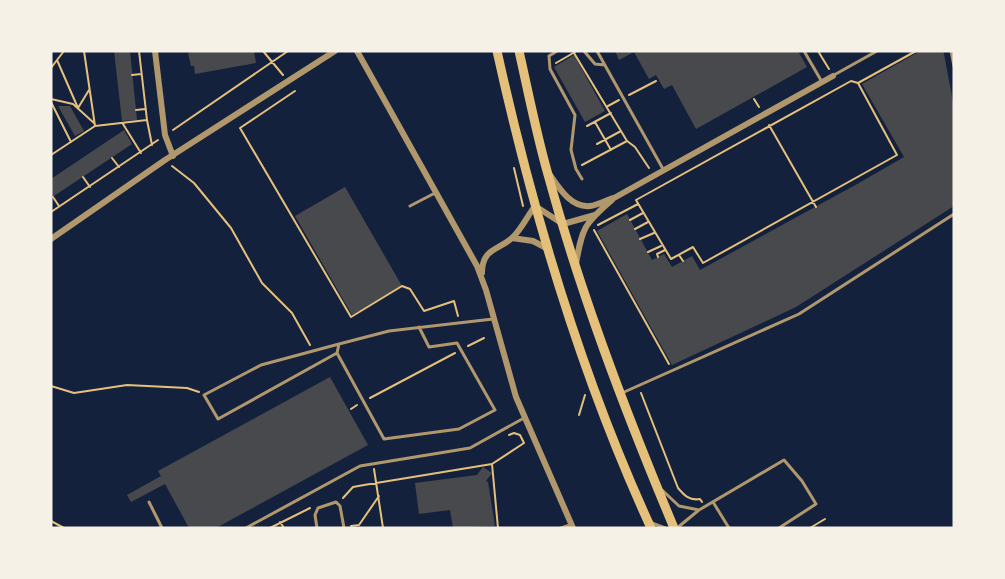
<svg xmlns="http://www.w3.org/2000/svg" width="1005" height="579" font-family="Quicksand,sans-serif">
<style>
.building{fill:#48494c}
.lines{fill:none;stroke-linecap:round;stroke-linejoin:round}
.path{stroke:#e5c07b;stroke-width:2}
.service{stroke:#b1986c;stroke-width:3}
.minor{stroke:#b1986c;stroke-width:6}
.primary{stroke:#e5c07b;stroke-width:9}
</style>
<rect width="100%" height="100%" fill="#14213d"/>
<!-- building -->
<path class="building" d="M114,51H130L137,120L122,121Z
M194,51H254L256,63L195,74L194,66H191L188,53Z
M615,51H798L807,67L696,129L672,85L664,89L656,75L649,79L634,52L619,60Z
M920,51H943L944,54L954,107V206L796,307L672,365L597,231L627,214L652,260L664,254L672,267L692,256L700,270L859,183L904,157L862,84Z
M574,55L605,111L585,122L554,67Z
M58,106H70L84,131L75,136Z
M124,130L132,144L51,198V179Z
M345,187L402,286L352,315L295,216Z
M330,377L368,445L216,528H189L165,484L131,502L127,495L161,476L158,471Z
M483,467L492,473L486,481L488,482L495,526L453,528L450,510L419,514L415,483L477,475Z"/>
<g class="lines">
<!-- path -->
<path class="path" d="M64,51L57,60L78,108L89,90
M84,51L95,126L147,120L139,51
M263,51L283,75
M818,51L829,69
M574,53L627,141L635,147L649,168
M556,63L575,52
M51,68L57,60
M132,75L141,74
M858,83L897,155L703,263L693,247L671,259L636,200L851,81L858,83L916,51
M295,91L240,128L351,317L402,286L410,289L424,311L454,301L458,316
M629,95L656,81
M51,99L73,104L94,123
M754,99L759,107
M51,102L71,142
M608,106L619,100
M136,110L145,109
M147,120L152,145
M595,122L611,150
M123,124L141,153
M769,125L816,207
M587,126L611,113
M173,130L288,51
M597,144L621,131
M51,155L95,126
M112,158L119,167
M582,165L627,141
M172,166L194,183L231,228L262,283L292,313L310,345
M514,168L523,206
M83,177L90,187
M53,197L59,206
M51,212L158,140
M630,220L643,213
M598,225L638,204
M635,229L648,222
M594,230L669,364
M640,239L654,233
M648,252L661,246
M679,255L683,261
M658,257L657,254L665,250
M468,346L484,338
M51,386L74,393L127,385L187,388L199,392
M641,393L678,488C684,495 689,501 700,499L702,502
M370,398L455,353
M351,409L357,405
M579,415L585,395
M374,469L383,528
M343,498L353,487L364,485L492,464
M51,521L64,528
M280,522L284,528
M351,526L359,525L379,496
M270,528L310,508
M498,528L492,464L524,443L520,435L514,433L509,435
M810,528L825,519"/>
<!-- service -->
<path class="service" d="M557,51L549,56L550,69L575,115L571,150L576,169L582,179
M584,51L595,64L605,65
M597,51L663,169
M804,51L822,82
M951,51L954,66
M834,75L877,51
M410,206L435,193
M419,327L429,347L457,343L495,410L459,429L384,439L337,353L339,344L389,331L493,319
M337,353L218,419L204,395L261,365L339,344
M622,393L799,314L954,214
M662,490L679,506L699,510
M149,502L162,528
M713,502L729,528
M652,523L665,528
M246,528L360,466L470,448L524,418
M317,528L315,515L318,508L336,502L340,506L344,528
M561,528L570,525
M677,528L699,510L784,460L802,481L816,504L779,528"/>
<!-- minor -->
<path class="minor" d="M155,51L165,135L173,156
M357,51L477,266L486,290L516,397L573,528
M550,175C559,188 571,208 590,206C598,205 606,200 614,198L833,76
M512,238L533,241L548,249
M51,239L165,160L335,51
M576,264C582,228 584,224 612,200
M482,273C482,248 499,250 512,238C521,230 528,215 535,206L563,224L595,215"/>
<!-- primary -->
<path class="primary" d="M497,51C533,214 581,376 651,528
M519,51C528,91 536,132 547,171C580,293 625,411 674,528"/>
</g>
<!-- border -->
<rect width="1005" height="579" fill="none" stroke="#f6f1e7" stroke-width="105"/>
</svg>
